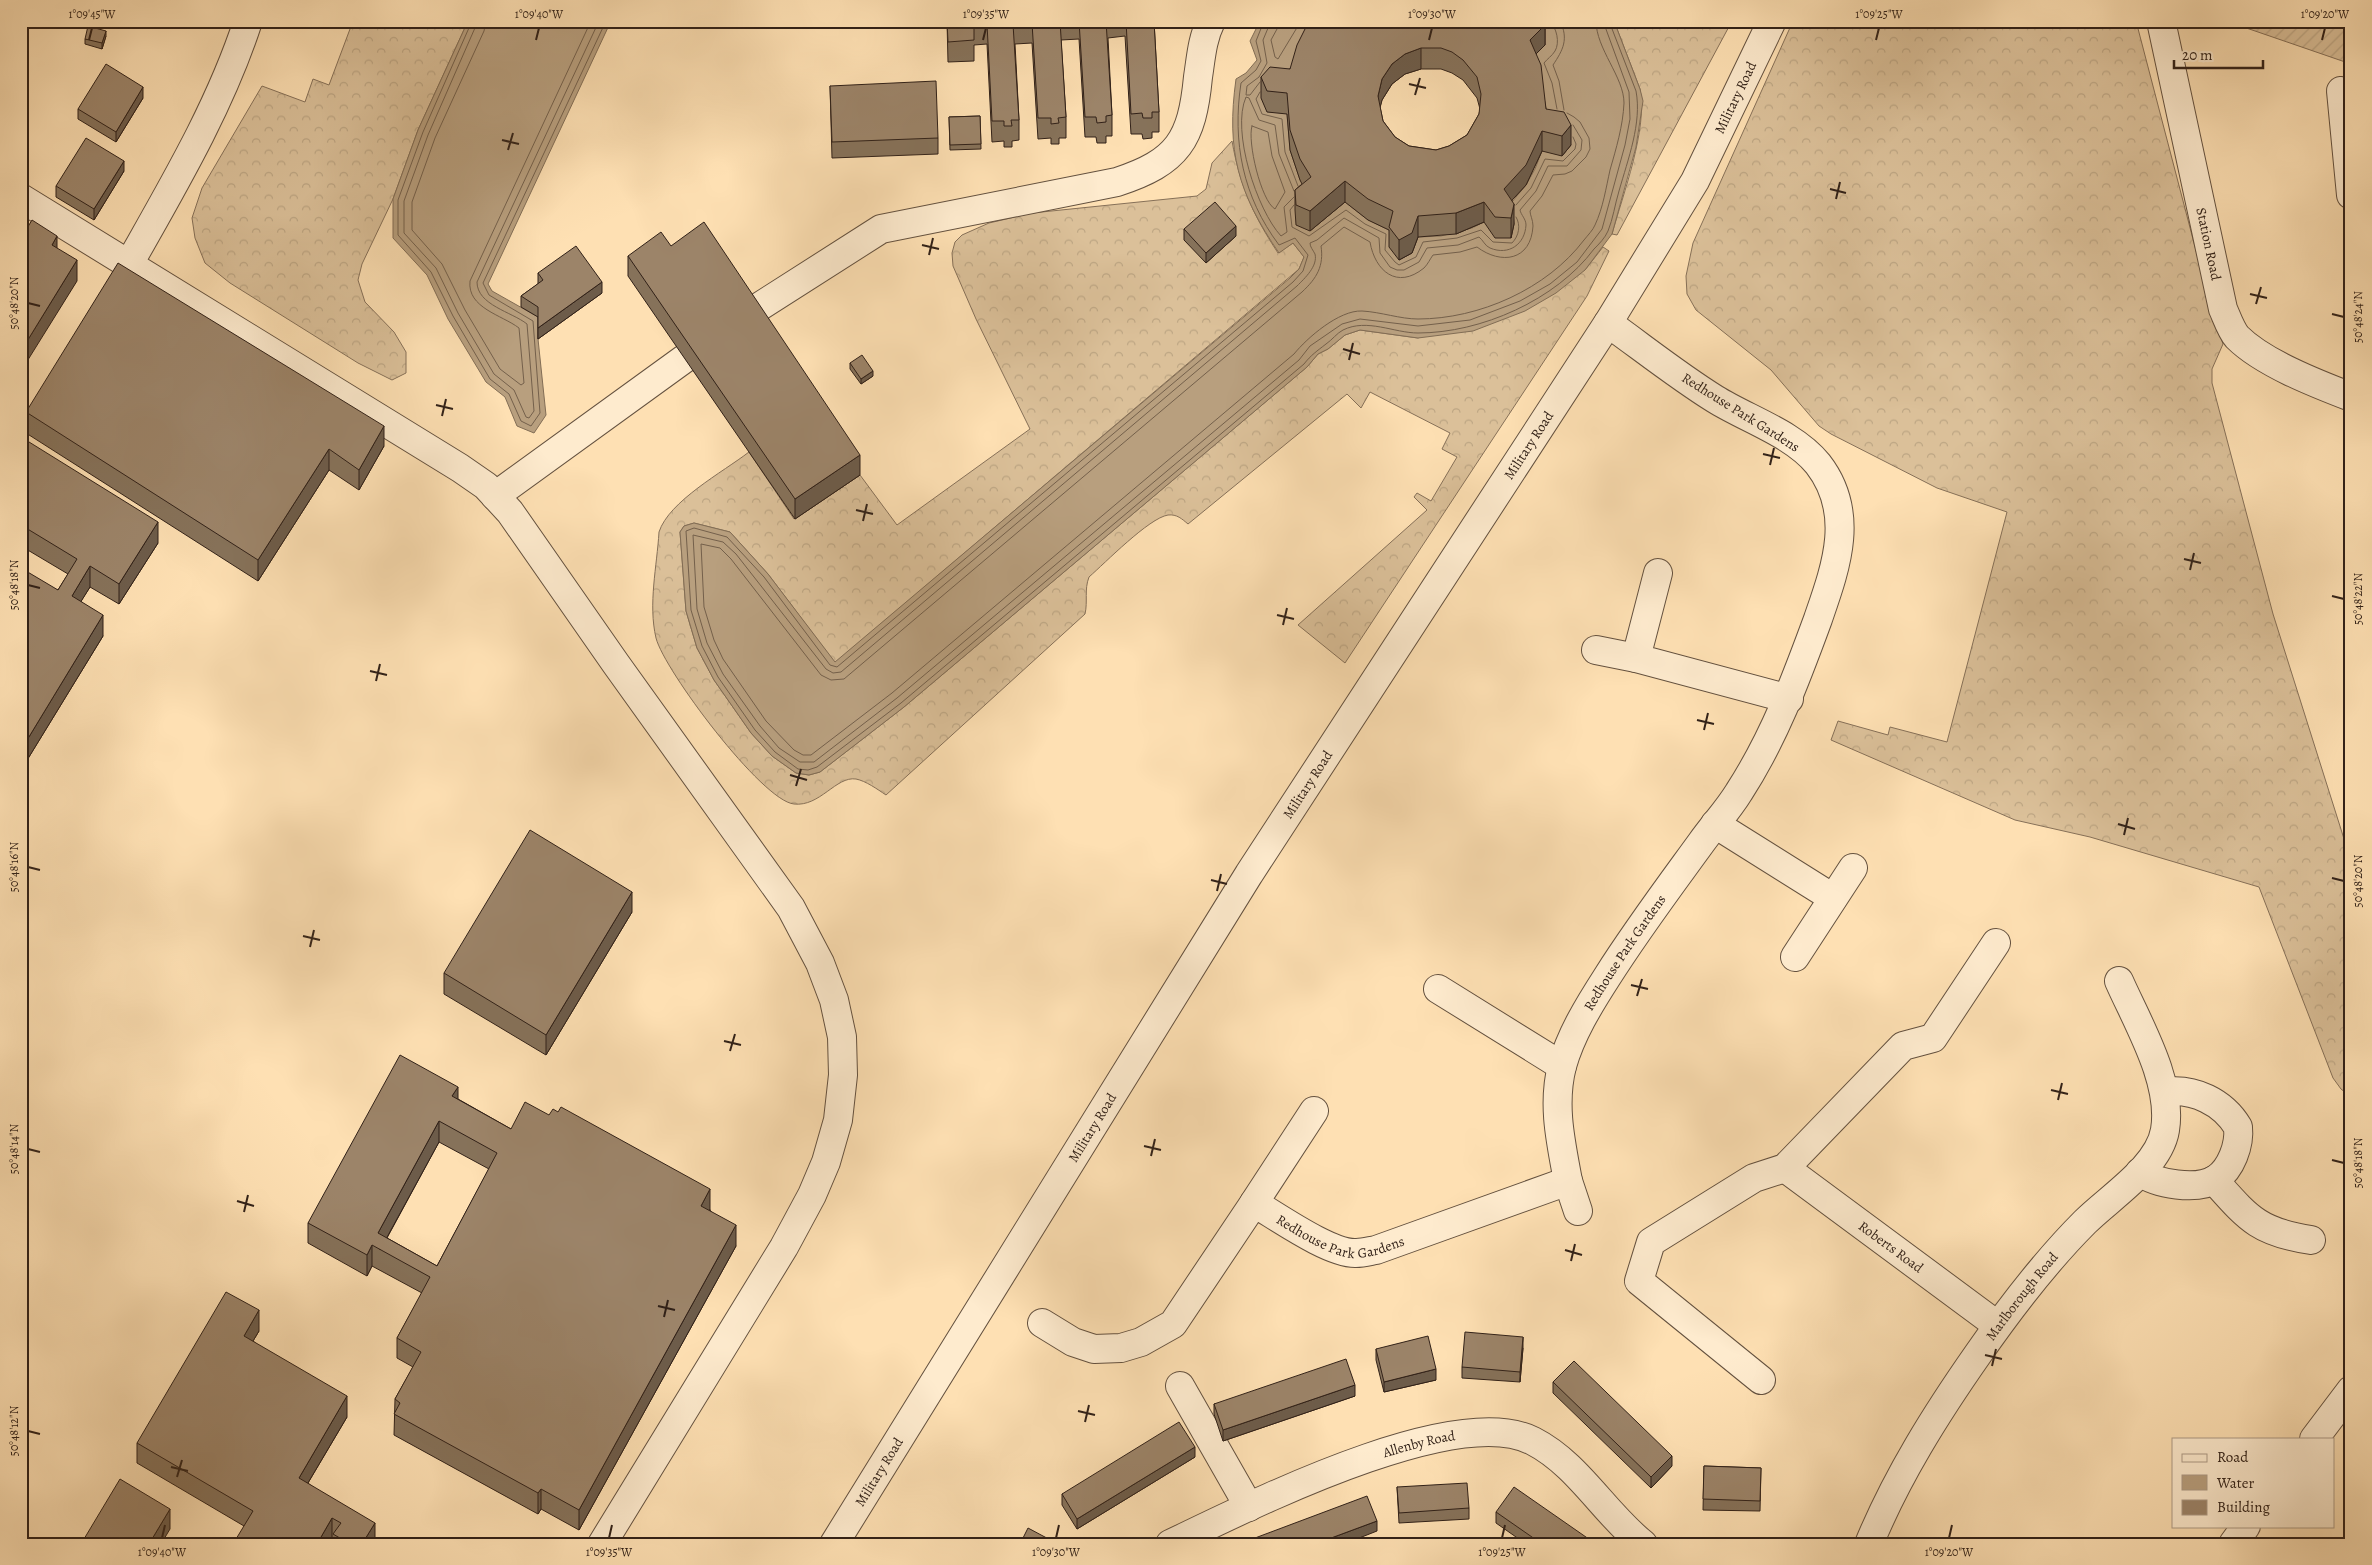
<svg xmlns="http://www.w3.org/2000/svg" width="2372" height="1565" font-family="Alegreya,serif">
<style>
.forest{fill:url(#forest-crowns);stroke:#867058}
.garden{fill:url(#garden-furrows);stroke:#867058}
.water{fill:#b89f7e;stroke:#826d55}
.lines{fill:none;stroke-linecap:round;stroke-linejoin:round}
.shore{stroke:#74604b;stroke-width:1}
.minor-casing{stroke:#64513f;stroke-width:30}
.minor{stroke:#feebce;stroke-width:28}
.wall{fill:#86725a;stroke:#312118;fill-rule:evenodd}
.shaded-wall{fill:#6d5c4a;stroke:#312118}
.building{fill:#9c8469;stroke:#312118;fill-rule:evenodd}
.ticks{fill:none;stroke:#312118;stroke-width:2}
.labels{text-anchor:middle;stroke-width:4.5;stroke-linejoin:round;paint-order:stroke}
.street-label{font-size:14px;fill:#312118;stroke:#feebce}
.neatline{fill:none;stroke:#312118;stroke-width:2}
.ticks-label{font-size:12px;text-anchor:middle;fill:#312118}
</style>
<defs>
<pattern id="forest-crowns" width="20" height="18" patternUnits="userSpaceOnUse" patternTransform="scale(1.25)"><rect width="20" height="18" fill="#dbc099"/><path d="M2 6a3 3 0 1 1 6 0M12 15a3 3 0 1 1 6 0" fill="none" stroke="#bca583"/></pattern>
<pattern id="garden-furrows" width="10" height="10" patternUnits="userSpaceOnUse" patternTransform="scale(1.25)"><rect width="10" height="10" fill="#dbc099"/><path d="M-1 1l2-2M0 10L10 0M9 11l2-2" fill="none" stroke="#bca583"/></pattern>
</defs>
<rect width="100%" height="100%" fill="#fee0b3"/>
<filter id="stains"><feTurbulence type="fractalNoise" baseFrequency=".004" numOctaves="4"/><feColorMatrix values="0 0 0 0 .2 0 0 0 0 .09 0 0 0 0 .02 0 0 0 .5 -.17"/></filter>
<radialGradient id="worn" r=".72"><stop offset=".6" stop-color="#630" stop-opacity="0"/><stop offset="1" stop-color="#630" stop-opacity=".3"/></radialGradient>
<!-- forest -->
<path class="forest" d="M353,21H468L418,130L393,199L362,264L358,280L365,302L394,332L406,352V373L392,380L358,363L230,283L205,263L195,238L192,218L202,188L262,86L305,102L313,79L329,85Z
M1614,21H1732L1617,235L1612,234C1623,194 1648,129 1640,89Z
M1793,21H2136L2211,308L2223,344L2212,369V383L2273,614L2351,861V1097L2341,1089L2333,1078L2259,887L2090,837L2015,820L1831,740L1838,721L1888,735L1890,727L1947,742L2007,512L1937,488L1831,434L1819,426L1771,370L1696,310L1687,294L1686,276L1693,243Z
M1232,141C1240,186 1253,215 1278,253L1293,243L1304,257L1299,269L835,663L768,574L730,532L694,523L684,526L680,532L686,611L697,648L714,680L751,733L772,756L796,773L809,775L820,772L904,707L1307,367L1318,354L1328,349L1345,335L1360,330L1418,338L1585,270L1603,247L1609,251L1587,296L1345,663L1298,625L1427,510L1414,497L1417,493L1431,501L1457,457L1442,449L1450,433L1370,392L1361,408L1347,394L1188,524C1182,519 1177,514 1168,515C1149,518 1105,563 1089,577C1084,590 1088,601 1085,614L886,795C877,789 866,781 856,779C836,776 820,807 794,804C762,801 664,670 656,638C648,604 657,566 659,532C669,501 723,472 749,452L794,519L860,475L897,525L1030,429L976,319L953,266L952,253L955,242L962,235L989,223L1032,213L1197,196L1206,189L1212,163Z"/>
<!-- garden -->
<path class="garden" d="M2226,21H2351V64Z"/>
<!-- water -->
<path class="water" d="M468,21H611L488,284L492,291L538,317V339L546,415L534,433L517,426L505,397L486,382L448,319L427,275L393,238V199L418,130Z
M1260,21H1325L1287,114L1290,150L1300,180L1311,197L1345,202L1368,220L1393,232L1418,237L1441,236L1472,228L1484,222L1512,202L1526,185L1535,169L1542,151L1546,130L1491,21H1614L1640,89L1643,101L1636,147L1612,234L1585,270L1556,293L1525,311L1473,331L1418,338L1360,330L1345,335L1328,349L1318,354L1307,367L904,707L820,772L809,775L796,773L772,756L751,733L714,680L697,648L686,611L680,532L684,526L694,523L730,532L768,574L835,662L1290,278L1299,269L1304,257L1293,243L1279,253C1238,193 1226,151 1236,79L1246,73L1257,60L1250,41Z"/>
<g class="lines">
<!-- shore -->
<path class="shore" d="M472,21L423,132L398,200V235L431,272L453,316L490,379L509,394L521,421L531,426L540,413L533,321L489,295L483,283L606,21
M478,21L428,135L404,201V233L436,268L458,313L494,374L514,390L526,417L529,418L534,411L527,324C512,312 477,305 477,282L599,21
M486,21L484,31L435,138L412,202V230L442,264L465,310L500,369L521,385L524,383L519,328C502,315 467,308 470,281L591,21
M1264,21L1256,41L1261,61L1256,70L1241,83C1232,142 1243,197 1279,245L1295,238L1308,255L1303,271L1293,282L837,667L830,665L764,577L727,537L694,528L686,531L691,610L702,646L718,677L755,730L775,752L798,769L808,770L817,767L901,703L1304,364C1311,355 1317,351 1326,344C1332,340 1337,333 1343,330C1367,318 1394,333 1418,333C1481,333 1556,300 1594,249C1599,244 1605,238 1608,231C1613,219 1615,204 1619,191C1628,159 1642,123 1636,91L1609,21
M1278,21L1277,29L1271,40L1275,57L1278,59L1301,21
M1549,21C1557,27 1560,43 1555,51C1552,56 1547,59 1544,63L1552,83L1557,109
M1560,21C1569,39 1563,50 1553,65L1559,81L1564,110
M1260,82L1250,95H1246L1247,86L1259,77L1267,63L1263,40L1271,21
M1260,92L1256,99L1262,114L1282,119L1285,152L1298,186
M1567,113L1574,117L1580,122L1589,138L1590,149L1586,157L1572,171L1565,174L1553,175L1542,196L1530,211C1530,215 1533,220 1533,226C1531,261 1501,265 1477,247L1460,252L1433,255C1430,259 1428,264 1424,268C1397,290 1375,271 1370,242L1344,227L1321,246C1324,266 1317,278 1302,292L844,679L831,680L821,675L731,559L720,548L701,544L704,607L714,640L723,659L766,721L794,750L803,755H811L892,693L1294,354C1307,338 1339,310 1362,311C1381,312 1400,319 1418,319C1479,319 1547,289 1584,240C1588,235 1593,230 1595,225C1603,208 1606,188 1610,170C1616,149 1623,126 1624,103C1624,77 1596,49 1596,21
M1573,125L1582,140L1581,150L1567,166H1548L1536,191L1520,210C1521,215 1526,219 1526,225C1525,244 1509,256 1490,248C1485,246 1483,240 1479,237L1458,245L1427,248L1419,262L1404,270H1397L1390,267L1380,253L1379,238L1344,218L1317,240L1310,243C1310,247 1313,250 1315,254C1318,266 1305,278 1297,286L841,672L833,673L826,669L736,554L723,542L693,535L697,609L707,643L723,674L760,726L779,748L800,762H814L897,698L1299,360L1310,346L1342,324L1360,319L1418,326L1470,320L1520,301L1550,284L1577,262L1602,229L1625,145L1630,119L1629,92L1603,21
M1252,126L1268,132L1272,156L1285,192L1275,209C1261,201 1247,141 1252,126Z
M1294,191L1279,154L1275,125L1259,120L1249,98L1246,97C1231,131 1257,210 1281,236L1287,232L1284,207L1294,197
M1294,205L1290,210L1292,227L1309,236L1346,210L1365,224L1386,234L1385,250L1395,262L1399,265L1416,257L1423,242L1457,238L1481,230L1493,242L1512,243C1519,236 1521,225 1516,217
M1516,205L1531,188L1545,159L1563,161L1575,149L1576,144L1573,137"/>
<defs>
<g id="minor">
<path id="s1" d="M2161,21L2223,309C2227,318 2231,330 2237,337C2263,363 2317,384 2351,397"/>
<path d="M2341,91L2351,195"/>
<path d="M21,198L460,468L486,486L510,512L616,664L791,908L820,963L834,1000L842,1037L843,1075L838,1120L826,1162L812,1195L784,1247L602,1544"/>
<path d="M129,264C173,186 220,107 248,21"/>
<path d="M751,312L881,229L1117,182C1178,162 1192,140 1198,77C1201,58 1202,39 1211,21"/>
<path d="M495,496L684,359"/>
<path d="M1658,573L1636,658L1789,699"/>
<path d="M1596,650L1636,658"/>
<path d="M1715,824L1833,898"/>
<path d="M1795,957L1853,868"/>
<path d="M1438,989L1562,1066"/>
<path id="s2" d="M1785,1168L1997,1325"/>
<path d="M2140,1172C2156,1184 2197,1191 2216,1179C2231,1169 2240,1145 2238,1127C2223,1102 2194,1088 2165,1092"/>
<path d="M2214,1180C2248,1218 2258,1232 2311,1240"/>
<path d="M1568,1181L1578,1211"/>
<path d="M1254,1203L1314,1111"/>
<path id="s3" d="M1042,1323L1073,1342L1094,1349L1121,1348L1141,1342L1173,1324L1254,1203C1278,1217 1330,1254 1356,1253C1363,1253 1370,1251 1376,1250L1568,1181C1561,1143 1552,1105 1562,1066C1571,1034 1589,1005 1607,977C1636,931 1669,887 1701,843C1713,826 1728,810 1739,792C1774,738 1796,679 1818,619C1836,567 1856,513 1818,464C1794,434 1747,419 1715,399C1678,376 1643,348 1608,323"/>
<path d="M1761,1380L1639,1281L1651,1242L1754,1178L1785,1168L1903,1046L1933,1038L1996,943"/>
<path d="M1180,1386L1249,1507"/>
<path d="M2314,1439L2351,1390"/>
<path id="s4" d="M834,1544L1249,874L1608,323L1695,181L1772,21"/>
<path id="s5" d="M1170,1544C1246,1508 1455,1401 1533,1441C1578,1464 1604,1513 1643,1544"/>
<path id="s6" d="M1869,1544C1897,1476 1936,1414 1978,1354C2010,1308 2045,1262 2085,1222C2110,1197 2159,1167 2165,1130C2173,1082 2138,1024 2119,981"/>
<path d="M2233,1544L2246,1526"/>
</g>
</defs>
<!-- minor casing -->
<use href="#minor" class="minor-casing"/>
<!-- minor -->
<use href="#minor" class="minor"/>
</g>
<!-- wall -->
<path class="wall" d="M947,21H1154L1159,112V132H1152V138L1143,139L1142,134H1131L1125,36L1108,38L1112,115V136H1106V143H1097L1096,137H1085L1079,39L1061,40L1066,117V138H1059V144H1051V138L1038,139L1032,43L1015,44L1019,120V140L1012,141V147H1004V141L992,142L987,44L974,45V61L948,62Z
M1545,21V45L1536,54L1546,109L1571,145L1562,156L1542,151L1526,185L1512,200L1514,224L1511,238H1495L1484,222L1456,234L1418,237L1412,253L1399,260L1389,247V230L1368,220L1345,202L1310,231L1296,225L1295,210V190L1302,184L1300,180L1290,150L1287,114L1267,112L1261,98V77L1290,69ZM1421,69H1441L1452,73L1463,80L1477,98L1480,109L1479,114L1467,135L1449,146L1436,150L1409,146L1395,137L1383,121L1380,107L1382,100L1392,84L1405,74Z
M106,36L102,49L85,44V39Z
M830,86L938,138V154L832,158Z
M143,98L116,142L78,119V109Z
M980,116L981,149L950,150L949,117Z
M124,171L94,220L56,197V186Z
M1184,229L1236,236L1206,263L1184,240Z
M628,256L860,475L795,519L628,276Z
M538,273L602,293L538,339V317L521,307V296L538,284Z
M850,363L873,376L861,384L850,369Z
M26,412L384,446L359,490L329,470L258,581L26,433Z
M21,437L158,543L119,604L90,587L81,601L103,636L21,770V579L58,590L68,574L21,546Z
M632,912L546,1055L444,994V973Z
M458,1099L511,1129L710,1209V1210L736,1246L579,1530L541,1509L538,1514L394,1435L395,1399L413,1367L397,1358V1338L422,1293L372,1266L367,1276L308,1243V1223ZM439,1142L489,1169L437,1266L387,1238Z
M259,1331L253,1341L347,1417L308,1483L375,1543L374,1544H333V1539L332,1538L244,1526L137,1463V1443Z
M1523,1348L1520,1382L1462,1378V1367Z
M1376,1349L1436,1380L1384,1392L1376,1360Z
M1553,1382L1672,1466L1651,1488L1553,1393Z
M1355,1396L1223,1441L1214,1414V1404Z
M1195,1457L1077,1529L1062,1505V1494Z
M1704,1466L1761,1468L1760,1511L1703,1510Z
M1397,1487L1469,1508V1519L1399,1523Z
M1496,1512L1596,1544H1526L1496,1523Z"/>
<!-- shaded-wall -->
<path class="shaded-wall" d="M1545,25V45L1530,60V40Z
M106,31V36L102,49V43Z
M1421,48V69L1405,74L1392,84L1382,100L1378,116V96L1382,79L1392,64L1405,54Z
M143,87V98L116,142V132Z
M1571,125V145L1562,156V136Z
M1542,131V151L1526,185L1504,209V189Z
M124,161V171L94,220V209Z
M1345,181V202L1310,231V211Z
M1484,202V222L1456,234V213Z
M1514,204V224L1511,238V218Z
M1418,216V237L1412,253L1399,260V240Z
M1236,226V236L1206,263V253Z
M57,236V256L52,245Z
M77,260V281L21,371V351Z
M602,282V293L538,339V328Z
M873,371V376L861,384V379Z
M384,426V446L359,490V470Z
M329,449V470L258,581V560Z
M860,455V475L795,519V499Z
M158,522V543L119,604V584Z
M90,566V587L72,616V596Z
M103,615V636L21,770V750Z
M632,892V912L546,1055V1035Z
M458,1087V1107L452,1096Z
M439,1121V1142L380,1250L378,1233Z
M710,1189V1209L701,1226V1206Z
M736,1225V1246L579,1530V1510Z
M372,1245V1266L367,1276V1255Z
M259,1310V1331L244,1356V1336Z
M1523,1337V1348L1520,1382V1372Z
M1436,1369V1380L1384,1392V1382Z
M1355,1385V1396L1223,1441V1430Z
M347,1396V1417L299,1498V1478Z
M1195,1447V1457L1077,1529V1519Z
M1672,1456V1466L1651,1488V1477Z
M541,1489V1509L538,1514V1493Z
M170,1509V1529L161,1544H149Z
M332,1518V1538L329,1544H317Z
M1377,1521V1531L1344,1544H1315Z
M375,1523V1543L374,1544H362Z"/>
<!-- building -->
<path class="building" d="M947,21H1060L1066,117L1058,118L1059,123L1051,124V118H1038L1032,23L1013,24L1019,120H1011L1012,126H1004V121H992L987,24L974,25V40L948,42Z
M1079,21H1106L1112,115L1106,116V122L1097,123L1096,117H1085Z
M1126,21H1154L1159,112H1152V118H1143L1142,113L1131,114Z
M1545,21V25L1530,40L1541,65L1546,109L1564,112L1571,125L1562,136L1542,131L1526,165L1504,189L1514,204L1511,218L1495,217L1484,202L1456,213L1418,216L1412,233L1399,240L1389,227L1393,211L1368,199L1345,181L1310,211L1296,205L1295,190L1311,177L1300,159L1290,130L1287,93L1267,91L1261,77L1270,67L1290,69L1297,45L1309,21ZM1421,48H1441L1452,52L1463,60L1477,77L1481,94L1479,114L1467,135L1449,146L1436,150L1409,146L1395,137L1383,121L1378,96L1382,79L1392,64L1405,54Z
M88,26L106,31L102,43L85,39Z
M106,64L143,87L116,132L78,109Z
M936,81L938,138L832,142L830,86Z
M980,116L981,144L950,145L949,117Z
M86,138L124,161L94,209L56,186Z
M1215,202L1236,226L1206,253L1184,229Z
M32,220L57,236L52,245L77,260L21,351V227L26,230Z
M704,222L860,455L795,499L628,256L661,232L671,246Z
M576,246L602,282L538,328V307L521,296L543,280L538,273Z
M118,263L384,426L359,470L329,449L258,560L26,412Z
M862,355L873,371L861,379L850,363Z
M21,437L158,522L119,584L90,566L72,596L103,615L21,750V579L26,571L58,590L77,559L21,525Z
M530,830L632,892L546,1035L444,973Z
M400,1055L458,1087L452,1096L511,1129L525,1102L549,1115L553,1109L558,1112L561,1107L710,1189L701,1206L736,1225L579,1510L541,1489L538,1493L394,1414L400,1403L395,1399L421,1352L397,1338L430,1277L372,1245L367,1255L308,1223ZM439,1121L497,1153L437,1266L378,1233Z
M226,1292L259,1310L244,1336L347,1396L299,1478L375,1523L362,1544H350L333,1534L341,1523L332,1518L317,1544H233L253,1511L137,1443Z
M1465,1332L1523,1337L1520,1372L1462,1367Z
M1428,1336L1436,1369L1384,1382L1376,1349Z
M1346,1359L1355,1385L1223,1430L1214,1404Z
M1574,1361L1672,1456L1651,1477L1553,1382Z
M1179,1422L1195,1447L1077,1519L1062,1494Z
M1704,1466L1761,1468L1760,1501L1703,1499Z
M120,1479L170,1509L149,1544H81Z
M1467,1483L1469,1508L1399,1513L1397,1487Z
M1514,1487L1596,1544H1542L1496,1512Z
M1367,1496L1377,1521L1315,1544H1239Z
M1028,1528L1058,1544H1020Z"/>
<!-- ticks -->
<path class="ticks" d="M89,40L92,28M536,40L539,28M983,40L986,28M1429,40L1432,28M1876,40L1879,28M2322,40L2325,28M1409,84L1426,88M1415,95L1420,78M502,140L519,144M508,150L513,133M1830,189L1846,193M1836,199L1840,182M922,245L939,249M929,255L933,238M2250,294L2267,298M28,303L40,306M2256,304L2261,287M2332,314L2344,317M1343,349L1360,354M1349,360L1353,343M436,405L453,409M442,416L446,399M1763,454L1780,458M1770,465L1774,448M856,510L873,514M863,521L867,504M2184,559L2201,563M2190,570L2194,553M28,585L40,588M2332,596L2344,599M1277,615L1294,619M1283,625L1287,608M370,671L387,675M376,681L380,664M1697,720L1714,724M1704,730L1708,713M790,775L807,780M796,786L801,769M2118,824L2135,829M2124,835L2128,818M28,867L40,870M2332,878L2344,881M1211,880L1227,884M1217,891L1221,874M303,936L320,940M310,947L314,930M1631,985L1648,989M1637,996L1642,979M724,1041L741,1045M730,1051L735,1034M2051,1090L2068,1094M2058,1100L2062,1083M1144,1146L1161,1150M28,1149L40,1152M1151,1156L1155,1139M2332,1160L2344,1163M237,1201L254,1206M244,1212L248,1195M1565,1250L1582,1255M1571,1261L1575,1244M658,1306L675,1310M664,1317L668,1300M1985,1355L2002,1359M1992,1366L1996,1349M1078,1411L1095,1415M1085,1422L1089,1405M28,1431L40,1434M171,1467L188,1471M177,1477L182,1460M162,1538L165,1525M609,1538L612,1525M1056,1538L1059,1525M1502,1538L1505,1525M1949,1538L1952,1525"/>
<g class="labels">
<!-- street labels -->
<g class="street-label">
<text dy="5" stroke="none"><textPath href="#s4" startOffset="1705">Military Road</textPath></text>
<text dy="5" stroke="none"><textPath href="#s1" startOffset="228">Station Road</textPath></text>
<text transform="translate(1741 412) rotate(32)" y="5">Redhouse Park Gardens</text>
<text dy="5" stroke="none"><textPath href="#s4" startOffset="1300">Military Road</textPath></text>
<text dy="5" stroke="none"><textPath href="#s4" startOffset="895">Military Road</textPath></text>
<text dy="5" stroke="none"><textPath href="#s3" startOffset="874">Redhouse Park Gardens</textPath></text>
<text dy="5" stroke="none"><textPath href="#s4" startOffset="490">Military Road</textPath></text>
<text dy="5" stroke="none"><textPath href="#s3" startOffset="385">Redhouse Park Gardens</textPath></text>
<text dy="5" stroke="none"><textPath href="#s2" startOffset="132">Roberts Road</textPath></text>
<text dy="5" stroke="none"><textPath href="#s6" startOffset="292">Marlborough Road</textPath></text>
<text dy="5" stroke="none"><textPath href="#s5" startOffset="269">Allenby Road</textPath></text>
<text dy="5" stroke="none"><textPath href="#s4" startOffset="85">Military Road</textPath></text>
</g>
</g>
<!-- margin -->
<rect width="2372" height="1565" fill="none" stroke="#fee0b3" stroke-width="55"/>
<!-- legend -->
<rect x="2172" y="1438" width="162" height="90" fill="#feebce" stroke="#ac9a85"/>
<rect x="2182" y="1454" width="25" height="8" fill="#feebce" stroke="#ac9a85"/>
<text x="2217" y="1462" font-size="15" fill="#312118">Road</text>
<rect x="2182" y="1475" width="25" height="15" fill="#b89f7e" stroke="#ac9a85"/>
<text x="2217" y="1488" font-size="15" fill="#312118">Water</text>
<rect x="2182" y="1500" width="25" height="15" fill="#9c8469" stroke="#ac9a85"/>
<text x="2217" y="1512" font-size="15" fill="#312118">Building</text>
<!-- scale -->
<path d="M2174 60v8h89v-8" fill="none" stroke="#312118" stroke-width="2.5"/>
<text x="2182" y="60" font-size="15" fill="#312118" stroke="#feebce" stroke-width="4" paint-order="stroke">20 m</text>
<rect x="28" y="28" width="2316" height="1510" class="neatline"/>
<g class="ticks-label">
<text x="92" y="18">1°09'45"W</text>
<text x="539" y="18">1°09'40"W</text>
<text x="986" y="18">1°09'35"W</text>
<text x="1432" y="18">1°09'30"W</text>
<text x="1879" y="18">1°09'25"W</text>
<text x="2325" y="18">1°09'20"W</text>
<text transform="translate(14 303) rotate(-90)" y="4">50°48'20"N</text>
<text transform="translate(2358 317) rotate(-90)" y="4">50°48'24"N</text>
<text transform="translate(14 585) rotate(-90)" y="4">50°48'18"N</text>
<text transform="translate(2358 599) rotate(-90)" y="4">50°48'22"N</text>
<text transform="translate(14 867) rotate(-90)" y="4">50°48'16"N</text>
<text transform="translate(2358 881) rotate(-90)" y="4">50°48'20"N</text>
<text transform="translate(14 1149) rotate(-90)" y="4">50°48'14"N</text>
<text transform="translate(2358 1163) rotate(-90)" y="4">50°48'18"N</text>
<text transform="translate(14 1431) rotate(-90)" y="4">50°48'12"N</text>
<text x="162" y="1556">1°09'40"W</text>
<text x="609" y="1556">1°09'35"W</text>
<text x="1056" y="1556">1°09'30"W</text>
<text x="1502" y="1556">1°09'25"W</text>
<text x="1949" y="1556">1°09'20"W</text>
</g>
<rect width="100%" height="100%" filter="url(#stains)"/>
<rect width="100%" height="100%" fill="url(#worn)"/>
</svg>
